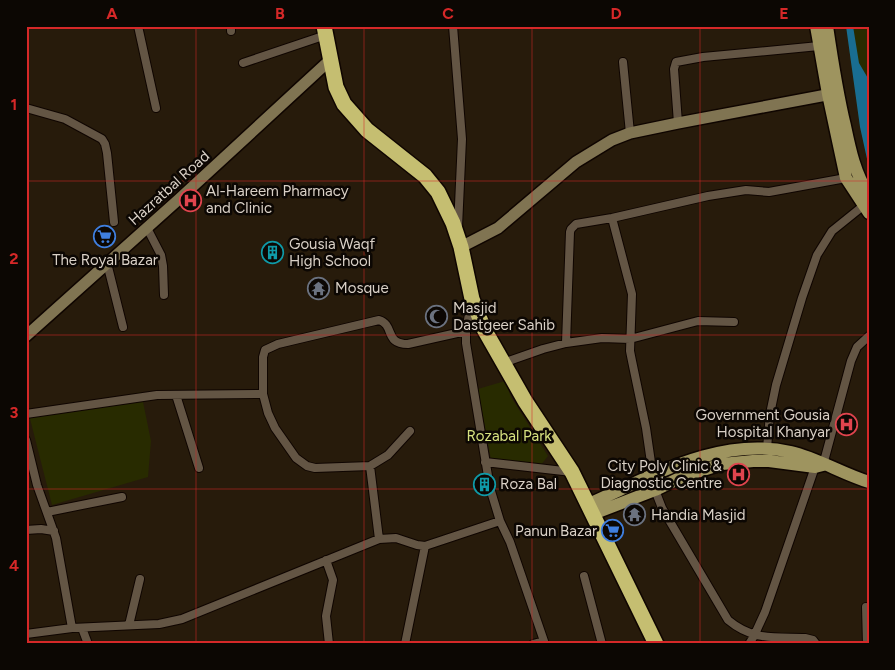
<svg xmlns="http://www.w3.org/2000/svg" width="895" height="670" font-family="Figtree,sans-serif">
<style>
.green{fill:#282b00}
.water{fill:#196d91}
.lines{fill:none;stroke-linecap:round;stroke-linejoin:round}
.street-casing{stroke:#0f0500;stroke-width:10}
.secondary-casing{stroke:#0f0500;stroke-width:14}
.primary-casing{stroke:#0f0500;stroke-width:15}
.highway-casing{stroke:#0f0500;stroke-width:18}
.street{stroke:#635544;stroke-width:8}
.secondary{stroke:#807452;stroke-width:11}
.primary{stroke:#9e945f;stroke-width:12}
.highway{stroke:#c5be71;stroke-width:15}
.grid{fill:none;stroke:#d62828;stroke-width:1;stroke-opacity:0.55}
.labels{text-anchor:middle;stroke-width:5;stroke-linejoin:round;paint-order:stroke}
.street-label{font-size:15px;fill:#d9d0c6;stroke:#0c0703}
.poi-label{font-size:15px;fill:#d9d0c6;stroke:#0c0703;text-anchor:start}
.park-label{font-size:15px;fill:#d7e27f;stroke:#0c0703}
.neatline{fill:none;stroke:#d62828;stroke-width:2}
.grid-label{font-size:16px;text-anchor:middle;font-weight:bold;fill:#d62828}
</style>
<rect width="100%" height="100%" fill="#271b0b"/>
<!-- green -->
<path class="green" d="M846,26H869V168L860,127Z
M505,381L511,397L548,456L541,465L491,460L478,389Z
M141,392L151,441L148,477L52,505L29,415Z"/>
<!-- water -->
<path class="water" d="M846,26H853L859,63L869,80V168L860,127Z"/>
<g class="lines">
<defs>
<path id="street" d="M138,26L156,108
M231,26V31
M453,26L462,139L458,227
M623,62L630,133
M243,63L326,35
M26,108L65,119L102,139L105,144L107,153L114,222
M678,123L674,69L676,62L703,57L819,46
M612,218L632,294L630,351L632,361L646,428L655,490L662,508L728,620C753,641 775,637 805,638L813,640L816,644
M147,228L161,255L163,266L164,295
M107,263L123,327
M471,303L466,331V343L490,488L500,521L510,542L545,644
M566,343L570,232L571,229L576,224L612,218L708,196L746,190L769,192L846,178
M503,363L543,349L566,343L602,338L630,339L698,321L734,322
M263,394L268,413L275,428L296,458L307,466L315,468L370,466L388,455L410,431
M176,395L199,468
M26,414L157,395L263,394V357L265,350L278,344L379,320C395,325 384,344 408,344L466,331
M26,440L37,485L56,538L72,628
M767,448L770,414L776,385L802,298L817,255L832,231L863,206
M485,462L572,472
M823,465L851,361L857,347L869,336
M370,466L379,539
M47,512L122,497
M26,530L41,529L54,531
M326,560L333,580L326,616L329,644
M584,576L602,644
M866,607L867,644
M129,625L140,579
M82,628L88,644
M26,634L72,628L159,624L182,619L379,539L396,538L417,545L425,546L500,521
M405,644L425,546
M533,644L544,641
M749,644L754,636L765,612L815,467"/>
<path id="secondary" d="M461,247L498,228L576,162L612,140L630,133L678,123L837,93
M26,336L178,200L330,60"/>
<path id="primary" d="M816,26L828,94L846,178L869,213
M827,26C832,60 837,93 845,126C850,150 855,174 869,195
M589,504C653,476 719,436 791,452C817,458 843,474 869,482
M593,514L655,490L684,476L722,464L753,461H769L815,467L823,465"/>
<path id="highway" d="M324,26L336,87L344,104L367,130L425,176L438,192L453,223L461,247L472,299L484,329L525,401L572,472L656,644"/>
</defs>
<!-- street casing -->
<use href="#street" class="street-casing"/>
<!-- secondary casing -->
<use href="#secondary" class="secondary-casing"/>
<!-- primary casing -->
<use href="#primary" class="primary-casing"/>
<!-- highway casing -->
<use href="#highway" class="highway-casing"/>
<!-- street -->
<use href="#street" class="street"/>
<!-- secondary -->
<use href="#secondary" class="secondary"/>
<!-- primary -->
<use href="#primary" class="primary"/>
<!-- highway -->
<use href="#highway" class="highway"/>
</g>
<!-- grid -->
<path class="grid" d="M196,26V644M364,26V644M532,26V644M700,26V644M26,181H869M26,335H869M26,489H869"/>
<!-- icons -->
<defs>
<symbol id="hospital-ring" viewBox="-11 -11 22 22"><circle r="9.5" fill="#0c0703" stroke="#e0444e" stroke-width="1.5"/><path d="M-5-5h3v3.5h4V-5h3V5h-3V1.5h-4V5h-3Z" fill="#e0444e"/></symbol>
<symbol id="supermarket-ring" viewBox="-11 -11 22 22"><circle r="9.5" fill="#0c0703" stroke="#3f7fe0" stroke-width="1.5"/><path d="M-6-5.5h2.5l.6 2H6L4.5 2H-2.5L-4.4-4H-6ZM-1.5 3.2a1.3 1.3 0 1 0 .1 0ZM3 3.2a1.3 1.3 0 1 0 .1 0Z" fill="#3f7fe0"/></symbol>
<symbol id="building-ring" viewBox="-11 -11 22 22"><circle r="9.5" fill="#0c0703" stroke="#0f9aa8" stroke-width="1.5"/><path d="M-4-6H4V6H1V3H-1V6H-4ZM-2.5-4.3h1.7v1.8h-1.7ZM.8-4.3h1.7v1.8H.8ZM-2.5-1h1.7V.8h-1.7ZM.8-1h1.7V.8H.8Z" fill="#0f9aa8"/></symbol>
<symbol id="temple-ring" viewBox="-11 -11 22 22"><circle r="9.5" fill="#0c0703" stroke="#6b7280" stroke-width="1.5"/><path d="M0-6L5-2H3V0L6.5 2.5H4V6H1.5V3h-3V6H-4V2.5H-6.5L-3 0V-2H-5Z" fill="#6b7280"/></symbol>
<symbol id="mosque-ring" viewBox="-11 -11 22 22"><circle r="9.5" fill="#0c0703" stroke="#6b7280" stroke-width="1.5"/><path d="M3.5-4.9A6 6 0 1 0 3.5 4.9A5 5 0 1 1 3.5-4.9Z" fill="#6b7280"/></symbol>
</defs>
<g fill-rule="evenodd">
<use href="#hospital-ring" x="178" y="188" width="25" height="25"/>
<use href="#supermarket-ring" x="92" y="224" width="25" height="25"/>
<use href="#building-ring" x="260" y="240" width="25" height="25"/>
<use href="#temple-ring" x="306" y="276" width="25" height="25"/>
<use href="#mosque-ring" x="424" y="304" width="25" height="25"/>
<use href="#hospital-ring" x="834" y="412" width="25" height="25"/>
<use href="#hospital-ring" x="726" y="462" width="25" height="25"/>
<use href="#building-ring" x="472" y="472" width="25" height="25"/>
<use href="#temple-ring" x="622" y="502" width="25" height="25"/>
<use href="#supermarket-ring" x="600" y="518" width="25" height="25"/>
</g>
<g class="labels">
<!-- street labels -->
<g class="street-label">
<text transform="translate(169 188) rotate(-42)" y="5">Hazratbal Road</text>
</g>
<!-- poi labels -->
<g class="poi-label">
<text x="206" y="196">Al-Hareem Pharmacy<tspan x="206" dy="17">and Clinic</tspan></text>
<text x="289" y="249">Gousia Waqf<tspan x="289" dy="17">High School</tspan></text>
<text x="105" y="265" text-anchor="middle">The Royal Bazar</text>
<text x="335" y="293">Mosque</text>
<text x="453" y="313">Masjid<tspan x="453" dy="17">Dastgeer Sahib</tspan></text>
<text x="830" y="420" text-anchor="end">Government Gousia<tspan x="830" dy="17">Hospital Khanyar</tspan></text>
<text x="722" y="471" text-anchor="end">City Poly Clinic &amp;<tspan x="722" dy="17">Diagnostic Centre</tspan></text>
<text x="500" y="489">Roza Bal</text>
<text x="651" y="520">Handia Masjid</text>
<text x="597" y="536" text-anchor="end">Panun Bazar</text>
</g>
<!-- park labels -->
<g class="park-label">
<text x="509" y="441">Rozabal Park</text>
</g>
</g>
<!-- border -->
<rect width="895" height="670" fill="none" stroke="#0c0703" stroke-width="55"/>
<rect x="28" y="28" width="840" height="614" class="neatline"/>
<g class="grid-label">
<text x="112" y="19">A</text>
<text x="280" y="19">B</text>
<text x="448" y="19">C</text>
<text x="616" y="19">D</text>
<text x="784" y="19">E</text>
<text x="14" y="110">1</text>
<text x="14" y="264">2</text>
<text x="14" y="418">3</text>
<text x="14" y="571">4</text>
</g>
</svg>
